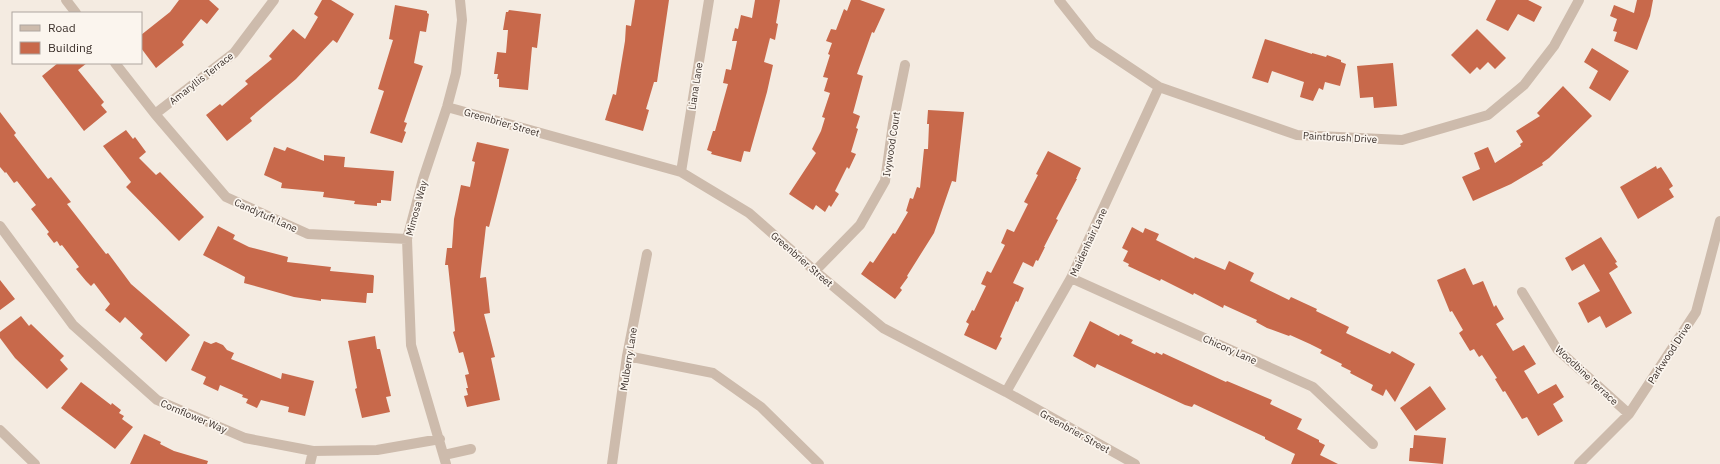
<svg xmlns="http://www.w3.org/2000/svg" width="1720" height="464" font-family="'IBM Plex Sans',sans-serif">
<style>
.building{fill:#c8694b}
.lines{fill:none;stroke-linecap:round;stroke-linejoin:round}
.minor{stroke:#cdbbac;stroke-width:10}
.labels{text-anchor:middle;stroke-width:3.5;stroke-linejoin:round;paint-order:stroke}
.street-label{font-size:10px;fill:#3b302b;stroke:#fbf5ee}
</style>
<rect width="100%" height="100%" fill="#f4ebe1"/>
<!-- building -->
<path class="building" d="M179,0H209L219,9L207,24L201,19L182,42L184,45L156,68L141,48V35L170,12Z
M322,0H331L354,14L337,43L333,40L296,79L250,118L252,121L227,141L206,115L220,104L222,106L248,84L245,81L272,59L269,56L293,29L305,39L318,17L314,14Z
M635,0H669L657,82H654L646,109L649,110L643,131L605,120L613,94L616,95L625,41L626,25L631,26Z
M755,0H780L776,23L778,24L775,40L770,38L764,62L773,65L767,92L750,152L744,151L741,162L711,154L712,152L707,150L713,131H715L728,84L723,83L726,69L731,70L737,41H732L735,28L738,29L741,15L752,18Z
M851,0H860L885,9L874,33L872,32L857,74L863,76L853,113L860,116L856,128L858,129L851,152L856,154L849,169L847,167L835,191L839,194L831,207L829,205L825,212L816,205L813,210L789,194L816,153L812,149L821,131L825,118L822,117L830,93L824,91L828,78L823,77L830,55L828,54L832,43L826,41L831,29L836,30L844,9L847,11Z
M1496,0H1528L1542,7L1534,22L1518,14L1508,31L1486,20Z
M1637,0H1653L1650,16L1637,50L1614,41L1617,32L1613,31L1617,19L1610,16L1614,5L1634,13Z
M395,5L427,11V13L429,14L426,32L420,31L414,63L423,66L404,122L407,123L404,131L406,132L402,143L370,133L384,91L378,89L393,40L389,39Z
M509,10L541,14L537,48L532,47L528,90L499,87V79H497L498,74H494L497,52L506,53L508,30H503L506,12H508Z
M1477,29L1506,58L1495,69L1488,62L1480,70L1477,67L1470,74L1451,55Z
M1265,39L1312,54V53L1326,57L1327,55L1341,60V62L1346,64L1340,86L1325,82L1323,90L1319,88L1313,101L1300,97L1304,82L1272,71L1268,83L1252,78Z
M1592,48L1629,71L1610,101L1589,88L1598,71L1584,62Z
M58,63H87L78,70L104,102L101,105L107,112L84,131L42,76Z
M1393,63L1397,106L1374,108L1373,97L1360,98L1357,66Z
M1563,86L1592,116L1549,158L1542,163L1543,165L1511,184L1473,201L1462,177L1480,169L1474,153L1488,147L1495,163L1521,146L1520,144L1523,142L1516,131L1540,116L1537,113Z
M928,110L964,112L956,182L952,181L934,233L907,276L908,277L900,288L902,290L895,299L861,274L870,261L873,263L893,233L895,234L908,212L906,211L910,198L913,199L917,187L920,188L924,149H928L929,124H927Z
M0,112L16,133L14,135L48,179L51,177L71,202L67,204L106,254L108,253L131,284L190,335L166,362L140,338L143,334L125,317L120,323L105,310L110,304L94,283L91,286L86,281L76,269L79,267L62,245L60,246L57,241L54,243L47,234L49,232L31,209L36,205L17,181L14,183L6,172L5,173L0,167Z
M126,130L133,139L135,137L146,152L139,158L156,175L160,172L204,217L179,241L126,187L131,182L103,146Z
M477,142L509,149L489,227L486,226L480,278L486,277L490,313L484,314L495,357L491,358L500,400L467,407L464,396L468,395L466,388H468L465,375L469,374L463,352L459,353L453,332L455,331L448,265H445L447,248H452L454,219L461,185L470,187L475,162L472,161Z
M274,147L285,151L287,147L324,161V155L345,157L344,167L394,171L391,201L381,200V203H377V206L354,204L355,201L323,197L324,192L281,188L282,183L264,175Z
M1048,151L1081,168L1076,179H1077L1056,219L1058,220L1044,247H1045L1038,261L1036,260L1033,267L1023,262L1013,283L1024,288L1018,302L1016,301L1000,337L1002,338L996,350L964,335L969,324L966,322L972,310L974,311L986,286L981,284L987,271L991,273L1005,245L1001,243L1007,229L1014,232L1028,204L1024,202L1038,175L1036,174Z
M1656,166L1657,169L1661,167L1667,176L1673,186L1669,189L1674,197L1638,219L1620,187Z
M218,226L235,235L233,239L249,247L288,257L287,262L331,267L330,271L373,275L374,276L373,293H367L366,303L321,299V301L294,297L244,283L245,277L203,255Z
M1132,227L1143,233L1145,228L1159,234L1156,240L1194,259L1195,257L1225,270L1229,261L1254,273L1250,281L1289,300L1291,297L1317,309L1316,311L1349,327L1346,333L1390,354L1392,351L1415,364L1395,402L1386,389L1383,396L1371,390L1373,385L1350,373L1351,371L1341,366L1342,364L1320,353L1322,350L1310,344L1290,335L1289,336L1267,328L1256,322L1257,320L1224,305L1223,308L1194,293L1193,295L1161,279L1160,281L1128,266L1129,264L1123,261L1128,251L1122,248Z
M1601,237L1617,262L1615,263L1618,267L1609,273L1632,313L1606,328L1600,316L1588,323L1578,303L1600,291L1584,264L1572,271L1565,258Z
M1465,268L1473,285L1483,281L1494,307L1496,305L1504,319L1496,324L1513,351L1524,345L1536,364L1524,371L1538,394L1556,384L1564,397L1553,404L1563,421L1538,436L1527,417L1522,419L1508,396L1505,391L1503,392L1495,379L1497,378L1482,355L1479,357L1474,349L1470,351L1459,333L1463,330L1452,311L1450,312L1437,280Z
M0,280L15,299L0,310Z
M21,316L29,326L31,324L64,356L60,360L68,369L47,389L15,358L0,338V332Z
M1090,321L1119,336L1120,334L1133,340L1131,343L1155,354L1156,352L1162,355L1163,353L1226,382L1227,381L1272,400L1270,404L1302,419L1297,429L1319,440V442L1325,445L1320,455L1338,464H1291L1295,454L1265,439V437L1194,404L1192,407L1185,405L1097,364L1095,368L1073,356Z
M375,336L377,349H380L391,396L386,397L390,412L362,418L355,389L357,388L348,341Z
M204,341L211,344L216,342L223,345L227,350L234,353L231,359L281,379L282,373L314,381L305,416L288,412L289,407L261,400L257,408L246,403L248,399L242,397L243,395L220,385L218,391L203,384L206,377L191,370Z
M81,382L111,405L112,403L121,410L119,413L124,416L122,419L133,427L115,449L61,408Z
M1430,386L1446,409L1416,431L1400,408Z
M144,434L161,442L160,444L174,451L208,461L207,464H130Z
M1414,435L1446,438L1443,464L1409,461L1410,448H1413Z"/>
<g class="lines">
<!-- minor -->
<path class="minor" d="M66,0L76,13
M1059,0L1093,43L1159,87L1297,135L1402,140L1488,115L1524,85L1554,46L1579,0
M115,63L155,114L226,197L308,234L407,239
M447,107L681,172L749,213L815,271L883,328L1006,392L1135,464
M155,114L234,53L274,0
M681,172L709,0
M0,226L73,325L157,400L245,438L313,451L377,450L440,439
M815,271L860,225L885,181L893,124L905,65
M1071,278L1313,387L1373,444
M1522,292L1557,349L1629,414
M627,356L713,373L761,407L819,464
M1006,392L1071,278L1159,87
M0,430L35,464
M444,455L471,449
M310,464L313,451
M446,464L411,345L407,239L423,179L447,107L456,73L462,20L460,0
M612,464L627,356L647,254
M1579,464L1629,414L1696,312L1720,221"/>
</g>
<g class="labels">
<!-- street labels -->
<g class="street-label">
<text transform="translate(201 78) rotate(-38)" y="4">Amaryllis Terrace</text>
<text transform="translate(695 86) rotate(-81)" y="4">Liana Lane</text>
<text transform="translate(502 122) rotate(16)" y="4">Greenbrier Street</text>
<text transform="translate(1340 137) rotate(3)" y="4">Paintbrush Drive</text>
<text transform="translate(891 144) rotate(-81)" y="4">Ivywood Court</text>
<text transform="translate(416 208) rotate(-75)" y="4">Mimosa Way</text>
<text transform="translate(266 215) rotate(24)" y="4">Candytuft Lane</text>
<text transform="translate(1088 242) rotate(-65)" y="4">Maidenhair Lane</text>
<text transform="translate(802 259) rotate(41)" y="4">Greenbrier Street</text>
<text transform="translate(1230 349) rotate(24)" y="4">Chicory Lane</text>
<text transform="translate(1669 353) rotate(-57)" y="4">Parkwood Drive</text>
<text transform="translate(628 359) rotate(-81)" y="4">Mulberry Lane</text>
<text transform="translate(1587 375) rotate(43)" y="4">Woodbine Terrace</text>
<text transform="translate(194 416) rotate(23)" y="4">Cornflower Way</text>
<text transform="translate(1075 431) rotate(29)" y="4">Greenbrier Street</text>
</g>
</g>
<!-- legend -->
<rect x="12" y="12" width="130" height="52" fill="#fbf5ee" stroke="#aea6a0"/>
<rect x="20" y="25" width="20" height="6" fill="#cdbbac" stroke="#aea6a0"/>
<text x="48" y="32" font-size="12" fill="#3b302b">Road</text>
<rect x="20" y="42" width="20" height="12" fill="#c8694b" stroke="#aea6a0"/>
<text x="48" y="52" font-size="12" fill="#3b302b">Building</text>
</svg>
